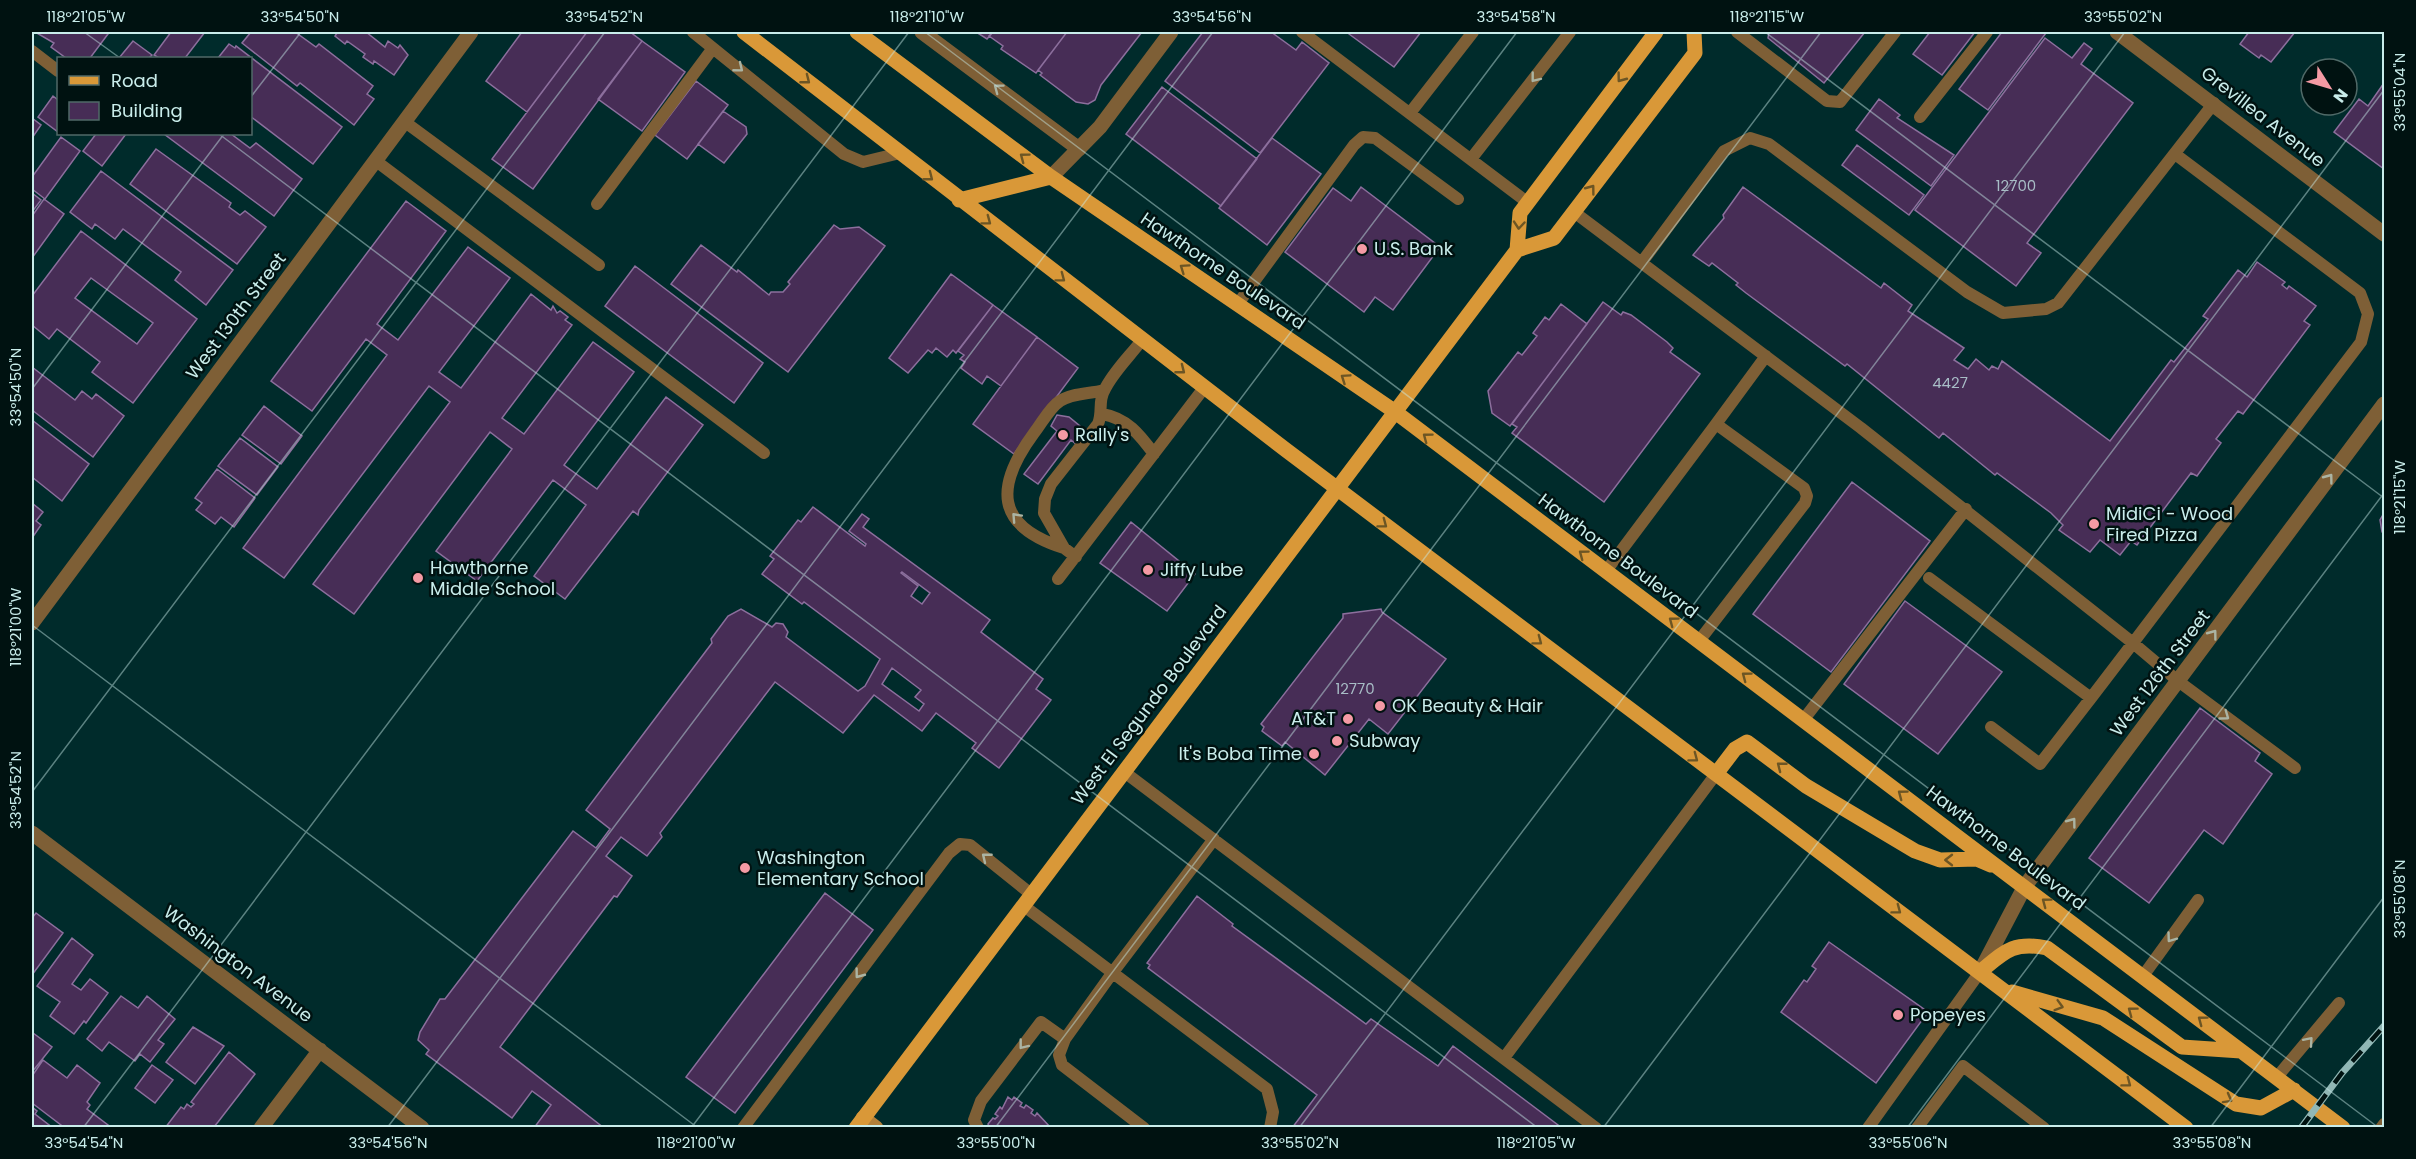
<svg xmlns="http://www.w3.org/2000/svg" width="2416" height="1159" font-family="Poppins,sans-serif">
<style>
.building{fill:#472d56;stroke:#8c6f9d;stroke-width:1.5;fill-rule:evenodd}
.lines{fill:none;stroke-linecap:round;stroke-linejoin:round}
.lane{stroke:#7e5f36;stroke-width:12}
.street{stroke:#7e5f36;stroke-width:15}
.secondary{stroke:#b27f39;stroke-width:15}
.primary{stroke:#d99838;stroke-width:15}
.rail-casing{stroke:#91b7b5;stroke-width:7}
.rail{stroke:#001211;stroke-width:4.5;stroke-dasharray:14;stroke-linecap:butt}
.oneway{stroke:#abb4a3}
.oneway2{stroke:#6c5524}
.ticks{fill:none;stroke:#c9edeb;stroke-width:1.5;stroke-opacity:0.45}
.poi-dot{fill:#f49aa4;stroke:#001211;stroke-width:2}
.labels{text-anchor:middle;stroke-width:5;stroke-linejoin:round;paint-order:stroke}
.number-label{font-size:15px;fill:#a8bdc6}
.street-label{font-size:18px;fill:#c9edeb;stroke:#001211}
.poi-label{font-size:18px;fill:#c9edeb;stroke:#001211;text-anchor:start}
.neatline{fill:none;stroke:#c9edeb;stroke-width:2}
.ticks-label{font-size:15px;text-anchor:middle;fill:#c9edeb}
</style>
<rect width="100%" height="100%" fill="#002b2b"/>
<!-- building -->
<path class="building" d="M35,32H104L108,34L90,58H66L51,47L54,43Z
M171,32H205L185,58H159L154,55Z
M251,32H295L316,47L319,44L373,86L367,94L374,99L354,125L300,83L297,86L242,43Z
M335,32H366L385,47L388,41L398,48L400,45L408,55L394,75L374,61L373,64L363,57L365,54L347,41L345,44L335,36L337,33Z
M522,32H587L527,112L486,81Z
M587,32H630L642,41L533,189L492,159Z
M976,32H993L987,39Z
M993,32H1067L1036,73L1001,49L1003,46L989,36Z
M1067,32H1142L1101,85L1095,100L1088,104L1076,102L1040,75L1042,73L1038,70Z
M1203,32H1271L1296,50L1302,42L1329,63L1260,153L1165,81Z
M1351,32H1421L1394,67L1349,34Z
M1769,32H1865L1824,83L1768,38Z
M1930,32H1975L1942,75L1913,54Z
M2002,32L2046,33L1988,110L1959,89Z
M2249,32H2295L2271,62L2261,55L2259,58L2240,44Z
M2045,38L2072,58L2084,43L2092,49L2081,64L2133,103L2027,243L2041,253L2016,286L1915,210Z
M133,41L152,55L149,58H119Z
M642,41L685,72L642,131L598,99Z
M229,44L235,48L236,46L342,127L313,164L250,116V58H218Z
M696,81L728,105L687,159L655,135Z
M2384,83V169L2334,132L2359,99L2368,106Z
M1162,87L1257,159L1221,206L1126,134Z
M53,96L58,100V132L38,117Z
M1879,99L1900,115L1897,118L1954,155L1931,186L1856,130Z
M723,111L746,127L747,134L724,163L698,144Z
M32,118L41,125L32,138Z
M96,134H126L102,166L83,151Z
M164,134H231L250,148L256,143L302,179L274,216Z
M61,137L80,151L45,199L32,189V177Z
M1272,138L1321,174L1267,245L1219,208Z
M1857,145L1924,195L1909,215L1842,165Z
M156,149L231,203L229,207L240,215L245,211L266,227L237,264L130,184Z
M101,171L233,270L206,305L175,280L181,272L123,229L115,239L95,224L92,229L70,212Z
M1361,187L1440,247L1393,310L1375,297L1364,312L1285,252L1333,188L1351,201Z
M1743,187L1881,288L1884,283L1912,305L1908,311L1964,348L1954,360L1968,369L1976,359L1989,370L1992,366L1998,369L2002,361L2110,441L2171,360L2174,362L2208,319L2203,316L2238,270L2247,277L2257,262L2285,282L2282,285L2287,289L2289,286L2316,306L2304,321L2310,325L2243,414L2238,411L2216,439L2221,443L2197,476L2191,473L2137,545L2131,541L2120,555L2100,540L2090,552L2059,530L2063,525L2051,513L1997,473L1995,475L1943,433L1939,438L1847,364L1845,366L1746,293L1736,285L1738,283L1712,263L1709,266L1693,255L1724,218L1723,215Z
M32,193L41,200L32,212Z
M44,199L64,214L32,258V216Z
M406,201L446,231L377,324L398,340L468,247L510,278L439,372L461,388L531,294L551,310L553,306L557,313L560,311L568,317L565,320L572,325L502,418L524,434L593,342L634,372L564,465L597,489L666,397L703,425L639,510L638,515L633,511L565,599L534,576L586,505L553,480L477,581L436,551L512,449L490,432L354,614L313,584L450,402L429,386L284,578L243,548L387,355L366,339L312,411L271,381Z
M834,225L840,229L859,227L885,246L788,372L671,284L701,245L737,272L738,270L769,295L771,292H783L790,284L788,282Z
M81,231L197,319L133,403L92,372L100,362L57,329L49,339L32,325V296ZM91,278L153,323L137,344L75,298Z
M635,266L763,363L734,403L605,306Z
M951,274L993,305L956,353L953,350L947,357L936,348L932,353L928,350L908,373L889,358Z
M1603,302L1621,315L1623,312L1631,315L1667,342L1673,348L1670,352L1700,374L1604,502L1512,433L1517,427L1512,424Z
M1561,304L1587,324L1510,426L1492,413L1488,391L1518,352L1522,355L1537,336L1533,333L1545,317L1549,320Z
M993,305L1037,337L1001,386L987,376L982,384L961,368L965,362L960,359L964,355L958,351Z
M1037,337L1078,368L1014,454L973,424Z
M32,367L75,400L82,391L92,399L96,394L124,416L93,457L32,410Z
M264,406L302,436L281,464L242,435Z
M1057,415L1069,417L1080,426L1084,434L1077,445L1071,440L1038,484L1024,474L1057,431L1051,426Z
M32,420L89,464L62,501L32,477Z
M240,438L278,467L257,495L218,466Z
M217,469L255,498L234,527L221,517L215,524L196,510L202,503L195,498Z
M1852,482L1930,541L1831,672L1753,614Z
M32,503L43,512L36,521L41,525L32,538Z
M813,507L865,546L866,544L849,531L862,514L869,519L863,527L990,620L981,632L1043,679L1036,689L1051,700L999,768L972,748L976,743L936,713L922,731L874,695L843,733L775,682L660,833L662,837L647,856L621,837L606,856L632,876L617,897L614,896L500,1047L604,1128H534L551,1105L532,1091L512,1118L426,1054L429,1050L418,1040L420,1032L440,999H445L573,831L596,848L610,829L586,810L712,643L711,639L728,616L741,609L772,627L776,623L783,624L788,632L786,637L858,691L865,686L880,659L804,602L802,604L762,574L774,559L770,556L798,520L801,522ZM902,572L930,593L922,604L911,596L918,586L901,573ZM892,668L921,690L915,697L924,704L919,711L882,684Z
M2384,513V534L2382,532L2380,520Z
M1131,522L1195,574L1167,611L1100,563Z
M1905,601L2002,672L1938,754L1844,684Z
M1381,609L1382,612L1446,659L1388,734L1369,719L1325,775L1285,742L1282,746L1262,731L1264,727L1261,724L1343,618V614Z
M2200,708L2260,753L2255,761L2272,774L2223,844L2204,830L2149,903L2089,858Z
M825,893L873,930L735,1113L686,1077Z
M1197,896L1233,924L1232,926L1366,1024L1371,1019L1438,1066L1453,1046L1562,1128H1292L1317,1095L1148,968L1150,965L1147,963Z
M36,913L63,933L32,975V918Z
M72,938L93,955L72,984L81,990L90,979L108,993L86,1023L84,1021L74,1034L50,1016L60,1002L37,986Z
M1829,942L1928,1012L1876,1083L1781,1012L1804,980L1807,982L1816,969L1812,966Z
M121,996L138,1008L147,996L175,1019L158,1040L164,1044L150,1062L140,1054L135,1061L109,1042L102,1051L87,1039Z
M193,1027L224,1046L195,1084L166,1062Z
M33,1033L52,1047L32,1072V1035Z
M229,1052L255,1074L218,1122L213,1128H165L181,1107L184,1109L187,1104L191,1107L194,1104L191,1102Z
M43,1060L67,1078L77,1065L100,1083L87,1102L90,1105L87,1109L112,1128H65L32,1103V1076Z
M152,1065L173,1080L155,1103L135,1088Z
M1008,1097L1012,1100L1014,1097L1022,1103L1020,1106L1024,1108L1026,1105L1033,1110L1031,1113L1035,1116L1037,1113L1051,1128H989L988,1124L993,1118L995,1119L998,1116L995,1114L1000,1107L1002,1109Z
M32,1107L37,1111L35,1114L53,1128H32Z"/>
<g class="lines">
<!-- lane -->
<path class="lane" d="M693,32L844,154L863,162L900,153
M1302,32L1527,202
M1737,32L1827,101L1840,102L1895,32
M32,51L58,71
M1410,113L1473,32
M1920,117L1987,32
M405,122L599,265
M1471,159L1570,32
M376,161L764,453
M597,204L713,48
M1574,212L1861,428L2133,643L2361,342L2368,314L2360,293L2175,154
M1642,262L1724,151L1750,138L1769,144L1967,292L2003,313L2046,309L2058,303L2214,103
M1237,305L1354,145L1363,137L1375,138L1458,199
M1102,414C1127,418 1140,435 1154,454
M1716,424L1766,356
M1064,548C994,526 995,486 1034,433C1042,423 1050,407 1060,401C1072,393 1090,394 1104,390
M1076,557L1064,548L1044,513L1045,499L1051,484L1098,424C1103,412 1098,402 1104,391C1112,373 1130,356 1142,340
M1606,571L1716,424L1804,488L1807,496L1805,503L1699,641
M1929,578L2091,698L2133,643L2178,681L2295,768
M1058,579L1204,388
M1804,719L1966,509
M1991,727L2040,764L2091,698
M1123,771L1596,1128
M1024,906L1267,1089L1273,1112L1270,1128
M2143,976L2198,900
M1504,1058L1716,774
M2277,1077L2339,1003
M743,1128L949,853L960,844L970,845L1031,894
M978,1128L974,1120L981,1101L1041,1022L1065,1039
M1144,1128L1062,1065L1059,1055L1065,1039L1113,972L1214,839
M1868,1128L1980,972
M1917,1128L1963,1066L2044,1128
M2381,1128L2384,1124"/>
<!-- street -->
<path class="street" d="M922,32L1079,149
M2117,32L2384,234
M1051,177L1100,127L1171,32
M32,623L471,32
M32,833L422,1128
M1980,972L2025,886L2384,404
M261,1128L320,1050"/>
<!-- secondary -->
<path class="secondary" d="M863,1118L876,1128"/>
<!-- primary -->
<path class="primary" d="M744,32L1286,450L2186,1128
M857,32L1051,177L1394,411L2343,1128
M959,200L1051,177
M1517,250L1554,238L1695,53L1694,32
M1716,774L1735,749L1747,742L1806,786L1915,851L1940,860L1977,859L1991,865
M1980,972C2004,952 2013,941 2047,948L2182,1047L2241,1051
M2012,992L2103,1018L2236,1104L2261,1108L2294,1090
M856,1128L1517,250L1520,213L1656,32"/>
<defs>
<path id="rail" d="M2301,1128L2342,1073L2384,1026"/>
</defs>
<!-- rail casing -->
<use href="#rail" class="rail-casing"/>
<!-- rail -->
<use href="#rail" class="rail"/>
</g>
<!-- one-way arrows -->
<defs><path id="oneway-chevron" d="M-2-3.5L2.5 0L-2 3.5" fill="none" stroke-width="1.6" stroke-linecap="round" stroke-linejoin="round" transform="scale(1.5)"/></defs>
<g class="oneway">
<use href="#oneway-chevron" transform="translate(739 68) rotate(39)"/>
<use href="#oneway-chevron" transform="translate(1535 78) rotate(128)"/>
<use href="#oneway-chevron" transform="translate(998 88) rotate(-143)"/>
<use href="#oneway-chevron" transform="translate(2329 478) rotate(-53)"/>
<use href="#oneway-chevron" transform="translate(1016 517) rotate(-133)"/>
<use href="#oneway-chevron" transform="translate(2213 634) rotate(-53)"/>
<use href="#oneway-chevron" transform="translate(2225 716) rotate(36)"/>
<use href="#oneway-chevron" transform="translate(2072 822) rotate(-53)"/>
<use href="#oneway-chevron" transform="translate(986 857) rotate(-141)"/>
<use href="#oneway-chevron" transform="translate(2171 938) rotate(126)"/>
<use href="#oneway-chevron" transform="translate(859 974) rotate(127)"/>
<use href="#oneway-chevron" transform="translate(2309 1041) rotate(-49)"/>
<use href="#oneway-chevron" transform="translate(1023 1045) rotate(128)"/>
</g>
<g class="oneway2">
<use href="#oneway-chevron" transform="translate(1621 78) rotate(127)"/>
<use href="#oneway-chevron" transform="translate(806 80) rotate(38)"/>
<use href="#oneway-chevron" transform="translate(1024 157) rotate(-143)"/>
<use href="#oneway-chevron" transform="translate(929 177) rotate(38)"/>
<use href="#oneway-chevron" transform="translate(1591 189) rotate(-53)"/>
<use href="#oneway-chevron" transform="translate(987 221) rotate(37)"/>
<use href="#oneway-chevron" transform="translate(1519 225) rotate(95)"/>
<use href="#oneway-chevron" transform="translate(1184 268) rotate(-145)"/>
<use href="#oneway-chevron" transform="translate(1061 278) rotate(37)"/>
<use href="#oneway-chevron" transform="translate(1181 370) rotate(38)"/>
<use href="#oneway-chevron" transform="translate(1345 378) rotate(-146)"/>
<use href="#oneway-chevron" transform="translate(1427 437) rotate(-143)"/>
<use href="#oneway-chevron" transform="translate(1383 524) rotate(37)"/>
<use href="#oneway-chevron" transform="translate(1583 554) rotate(-143)"/>
<use href="#oneway-chevron" transform="translate(1673 621) rotate(-143)"/>
<use href="#oneway-chevron" transform="translate(1538 641) rotate(37)"/>
<use href="#oneway-chevron" transform="translate(1746 676) rotate(-143)"/>
<use href="#oneway-chevron" transform="translate(1694 758) rotate(37)"/>
<use href="#oneway-chevron" transform="translate(1781 766) rotate(-142)"/>
<use href="#oneway-chevron" transform="translate(1902 794) rotate(-143)"/>
<use href="#oneway-chevron" transform="translate(1949 860) rotate(180)"/>
<use href="#oneway-chevron" transform="translate(2046 902) rotate(-143)"/>
<use href="#oneway-chevron" transform="translate(1897 910) rotate(37)"/>
<use href="#oneway-chevron" transform="translate(2059 1006) rotate(16)"/>
<use href="#oneway-chevron" transform="translate(2132 1011) rotate(-143)"/>
<use href="#oneway-chevron" transform="translate(2202 1020) rotate(-143)"/>
<use href="#oneway-chevron" transform="translate(2127 1083) rotate(37)"/>
<use href="#oneway-chevron" transform="translate(2228 1099) rotate(29)"/>
</g>
<!-- ticks -->
<path class="ticks" d="M84,32L120,58M925,32L2379,1128M1765,32L2384,498M250,98L301,32M219,134L1538,1128M32,389L224,134M32,625L698,1128M32,792L605,32M83,1128L909,32M387,1128L1213,32M691,1128L1517,32M995,1128L1821,32M1299,1128L2125,32M1603,1128L2384,90M1907,1128L2384,493M2210,1128L2384,897"/>
<!-- markers -->
<g class="poi-dot">
<circle cx="1362" cy="249" r="6"/>
<circle cx="1063" cy="435" r="6"/>
<circle cx="2094" cy="524" r="6"/>
<circle cx="1148" cy="570" r="6"/>
<circle cx="418" cy="578" r="6"/>
<circle cx="1380" cy="706" r="6"/>
<circle cx="1348" cy="719" r="6"/>
<circle cx="1337" cy="741" r="6"/>
<circle cx="1314" cy="754" r="6"/>
<circle cx="745" cy="868" r="6"/>
<circle cx="1898" cy="1015" r="6"/>
</g>
<g class="labels">
<!-- number labels -->
<g class="number-label">
<text x="2016" y="191">12700</text>
<text x="1950" y="388">4427</text>
<text x="1355" y="694">12770</text>
</g>
<!-- street labels -->
<g class="street-label">
<text transform="translate(2263 117) rotate(38)" y="6">Grevillea Avenue</text>
<text transform="translate(1223 271) rotate(34)" y="6">Hawthorne Boulevard</text>
<text transform="translate(236 316) rotate(-53)" y="6">West 130th Street</text>
<text transform="translate(1618 556) rotate(37)" y="6">Hawthorne Boulevard</text>
<text transform="translate(2160 673) rotate(-53)" y="6">West 126th Street</text>
<text transform="translate(1149 705) rotate(-53)" y="6">West El Segundo Boulevard</text>
<text transform="translate(2006 848) rotate(37)" y="6">Hawthorne Boulevard</text>
<text transform="translate(238 964) rotate(37)" y="6">Washington Avenue</text>
</g>
<!-- poi labels -->
<g class="poi-label">
<text x="1374" y="255">U.S. Bank</text>
<text x="1075" y="441">Rally's</text>
<text x="2106" y="520">MidiCi - Wood<tspan x="2106" dy="21">Fired Pizza</tspan></text>
<text x="430" y="574">Hawthorne<tspan x="430" dy="21">Middle School</tspan></text>
<text x="1160" y="576">Jiffy Lube</text>
<text x="1392" y="712">OK Beauty &amp; Hair</text>
<text x="1336" y="725" text-anchor="end">AT&amp;T</text>
<text x="1349" y="747">Subway</text>
<text x="1302" y="760" text-anchor="end">It's Boba Time</text>
<text x="757" y="864">Washington<tspan x="757" dy="21">Elementary School</tspan></text>
<text x="1910" y="1021">Popeyes</text>
</g>
</g>
<!-- border -->
<rect width="2416" height="1159" fill="none" stroke="#001211" stroke-width="66"/>
<!-- legend -->
<rect x="57" y="57" width="195" height="78" fill="#001211" stroke="#506a68" stroke-width="1.5"/>
<rect x="69" y="76" width="30" height="9" fill="#d99838" stroke="#506a68" stroke-width="1.5"/>
<text x="111" y="87" font-size="18" fill="#c9edeb">Road</text>
<rect x="69" y="102" width="30" height="18" fill="#472d56" stroke="#506a68" stroke-width="1.5"/>
<text x="111" y="117" font-size="18" fill="#c9edeb">Building</text>
<!-- north arrow -->
<g transform="translate(2329 87) rotate(127)"><circle r="28" fill="#001211" stroke="#506a68" stroke-width="1.5"/>
<path d="M0-4.5L10 22L0 15L-10 22Z" fill="#f49aa4"/>
<text y="-9" font-size="16" font-weight="bold" text-anchor="middle" fill="#c9edeb">N</text>
</g>
<rect x="33" y="33" width="2350" height="1093" class="neatline"/>
<g class="ticks-label">
<text x="86" y="22">118°21'05"W</text>
<text x="300" y="22">33°54'50"N</text>
<text x="604" y="22">33°54'52"N</text>
<text x="927" y="22">118°21'10"W</text>
<text x="1212" y="22">33°54'56"N</text>
<text x="1516" y="22">33°54'58"N</text>
<text x="1767" y="22">118°21'15"W</text>
<text x="2123" y="22">33°55'02"N</text>
<text transform="translate(2400 92) rotate(-90)" y="5">33°55'04"N</text>
<text transform="translate(16 387) rotate(-90)" y="5">33°54'50"N</text>
<text transform="translate(2400 497) rotate(-90)" y="5">118°21'15"W</text>
<text transform="translate(16 627) rotate(-90)" y="5">118°21'00"W</text>
<text transform="translate(16 790) rotate(-90)" y="5">33°54'52"N</text>
<text transform="translate(2400 899) rotate(-90)" y="5">33°55'08"N</text>
<text x="84" y="1148">33°54'54"N</text>
<text x="388" y="1148">33°54'56"N</text>
<text x="696" y="1148">118°21'00"W</text>
<text x="996" y="1148">33°55'00"N</text>
<text x="1300" y="1148">33°55'02"N</text>
<text x="1536" y="1148">118°21'05"W</text>
<text x="1908" y="1148">33°55'06"N</text>
<text x="2212" y="1148">33°55'08"N</text>
</g>
</svg>
